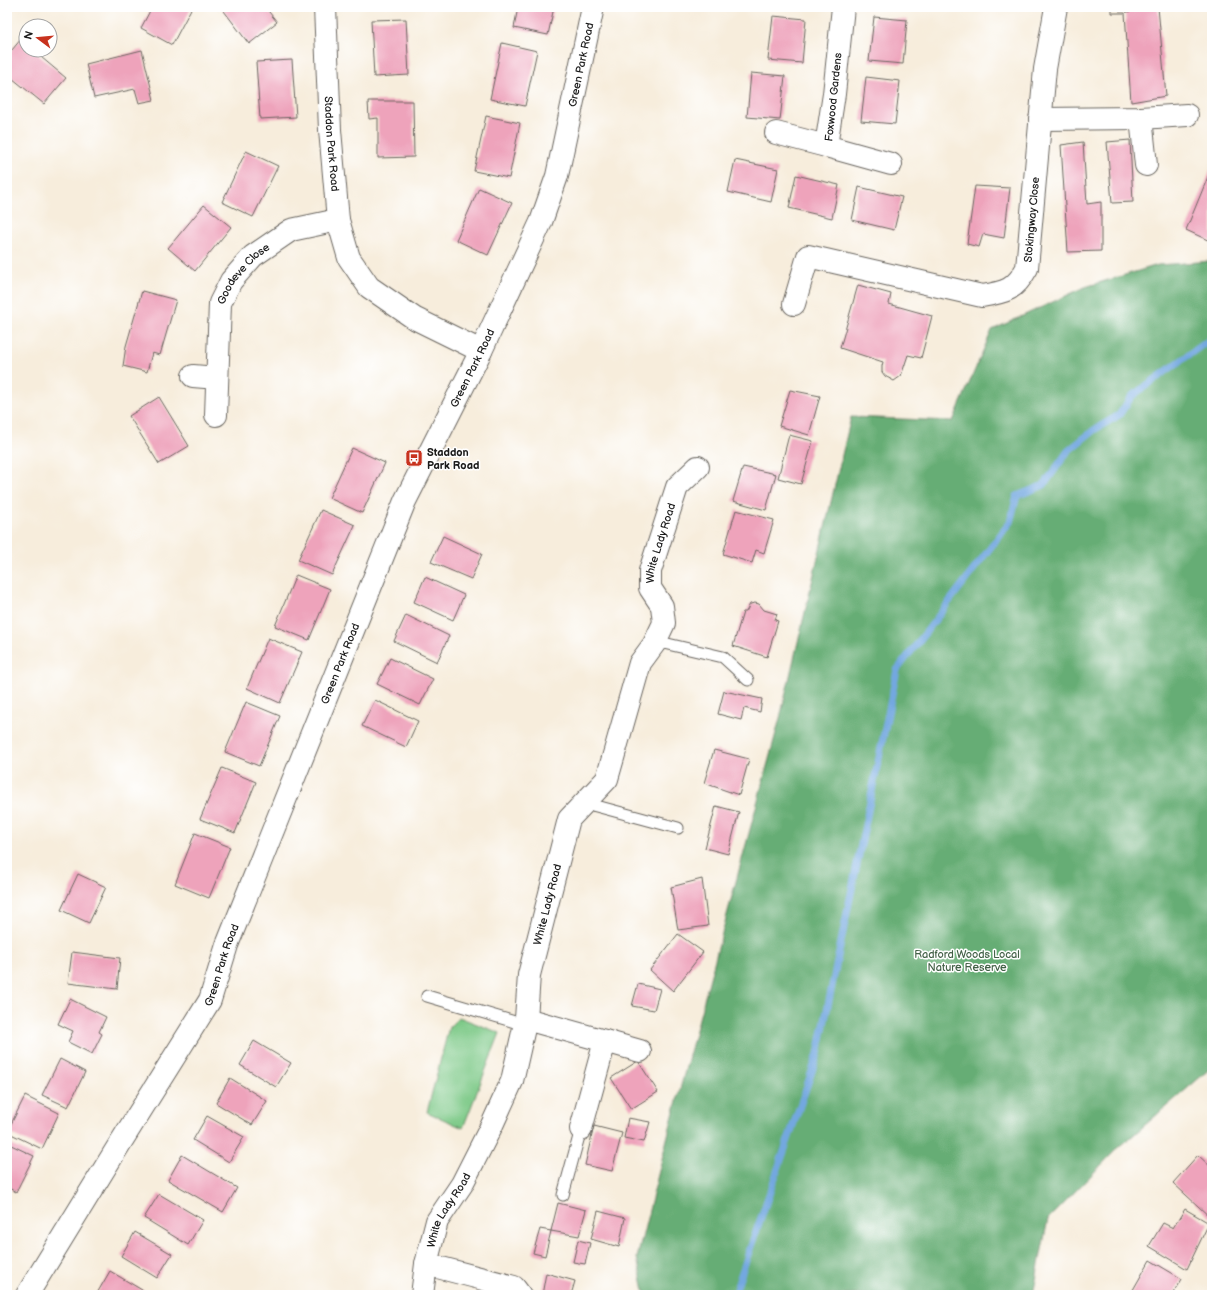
<svg xmlns="http://www.w3.org/2000/svg" width="1219" height="1302" font-family="'Balsamiq Sans',sans-serif">
<style>
.green{fill:#7dc987;stroke:#4c7252}
.forest{fill:#66ad74;stroke:#416448}
.lines{fill:none;stroke-linecap:round;stroke-linejoin:round}
.stream{stroke:#73a8e0;stroke-width:7}
.building{fill:#eea3bb}
.lane-casing{stroke:#69655f;stroke-width:13}
.street-casing{stroke:#69655f;stroke-width:24}
.lane{stroke:#fff;stroke-width:11}
.street{stroke:#fff;stroke-width:22}
.labels{text-anchor:middle;stroke-width:3;stroke-linejoin:round;paint-order:stroke}
.street-label{font-size:11px;fill:#1c1c1c;stroke:#fff}
.poi-label{font-size:11px;font-weight:bold;fill:#1c1c1c;stroke:#fff;text-anchor:start}
.park-label{font-size:11px;fill:#436147;stroke:#fff}
</style>
<rect width="100%" height="100%" fill="#fff"/>
<filter id="ink" filterUnits="userSpaceOnUse"><feTurbulence type="fractalNoise" baseFrequency=".025" numOctaves="2"/><feDisplacementMap in="SourceGraphic" scale="8" xChannelSelector="R" yChannelSelector="G"/><feConvolveMatrix kernelMatrix="1 2 1 2 8 2 1 2 1" color-interpolation-filters="sRGB"/></filter>
<filter id="wash" filterUnits="userSpaceOnUse"><feTurbulence type="fractalNoise" baseFrequency=".012" numOctaves="4" result="noise"/><feDisplacementMap in="SourceGraphic" scale="16" xChannelSelector="R" yChannelSelector="G"/><feGaussianBlur stdDeviation="0.9" result="paint"/><feColorMatrix in="noise" values="0 0 0 0 0 0 0 0 0 0 0 0 0 0 0 0 0 1.4 0 .05"/><feComposite in="paint" operator="in"/></filter>
<g filter="url(#wash)">
<rect width="100%" height="100%" fill="#f7eddc"/>
<!-- green -->
<path class="green" d="M459,1017L500,1033L463,1128L427,1112L449,1027Z"/>
<!-- forest -->
<path class="forest" d="M1212,261V1067L1115,1151L1048,1219L1033,1295H645L637,1258L672,1119L780,718L851,417L953,421L992,330L1085,287L1158,265Z"/>
<g class="lines">
<!-- stream -->
<path class="stream" d="M734,1295L818,1054L897,670L1010,522L1017,496L1044,485L1068,451L1094,430L1119,415L1132,396L1212,338"/>
</g>
<g id="blocks">
<!-- building -->
<path class="building" d="M152,7H192L172,45L141,28Z
M221,7H265L277,22L249,44Z
M518,7H554L548,35L514,28Z
M1112,7H1136V9L1126,12L1158,7L1166,96L1131,102L1125,13H1112Z
M773,16L806,19L802,63L768,60Z
M874,17L907,20L903,64L869,61Z
M406,19L409,75L374,77L371,20Z
M26,33V50H37L35,52L66,78L44,104L7,74V56Z
M502,43L537,51L525,106L490,99Z
M142,50L154,100L139,103L135,89L94,98L86,64Z
M292,60L296,117L260,119L256,62Z
M751,73L785,76L780,120L747,117Z
M866,77L900,81L895,124L861,121Z
M368,101H413L414,157L378,158V118L369,119Z
M486,116L520,123L509,178L474,171Z
M1130,140L1133,202L1112,203L1107,142Z
M1083,142L1087,204L1101,202V251L1068,252L1061,145Z
M246,151L278,166L253,217L222,202Z
M735,160L778,169L771,202L728,192Z
M1212,167V242L1186,230Z
M796,175L839,185L832,218L789,208Z
M975,186L1010,188L1004,238L983,234L979,247L967,244Z
M859,187L902,197L894,230L852,220Z
M479,188L512,203L488,255L456,240Z
M204,205L231,227L195,271L168,248Z
M858,285L891,294L889,304L932,316L921,358L908,355L901,376L894,381L885,376L882,372V366L883,362L840,348Z
M142,291L176,300L160,355L152,353L147,372L123,366L126,346Z
M790,390L820,396L809,435L779,426Z
M159,397L189,446L159,464L129,416Z
M789,435L813,441L801,484L778,478Z
M352,448L385,463L362,513L329,498Z
M743,467L776,474L766,510L733,501Z
M321,510L355,525L332,575L298,560Z
M736,510L774,520L764,553L756,550L752,563L723,554Z
M443,536L482,554L471,579L431,562Z
M296,575L330,589L309,640L275,626Z
M425,577L464,595L453,620L414,602Z
M755,603L759,604L764,610L777,614L775,620L778,621L767,657L733,646L743,612H746L750,604Z
M406,615L449,636L437,662L394,641Z
M268,638L302,652L280,703L247,688Z
M390,658L433,679L420,705L377,684Z
M724,691L762,699L760,712L744,708L741,720L718,714Z
M375,700L418,721L406,747L362,726Z
M246,702L280,716L259,766L225,752Z
M714,750L749,759L739,795L704,783Z
M222,768L256,782L235,833L200,819Z
M716,806L739,812L728,854L705,848Z
M195,833L230,847L209,898L175,884Z
M78,874L106,887L89,923L61,910Z
M702,879L708,926L678,930L671,887Z
M678,934L703,952L673,991L650,970Z
M72,952L120,958L117,989L68,983Z
M638,984L660,989L654,1010L632,1006Z
M70,999L106,1017L99,1032L102,1034L92,1054L68,1042L73,1031L58,1024Z
M254,1041L291,1063L276,1087L240,1065Z
M60,1059L85,1072L68,1107L42,1095Z
M638,1061L658,1092L631,1109L611,1078Z
M230,1078L267,1101L252,1125L216,1103Z
M25,1096L59,1113L42,1149L7,1132Z
M207,1116L244,1137L229,1162L193,1140Z
M628,1118L650,1122L644,1142L624,1138Z
M594,1126L622,1133L612,1171L585,1165Z
M7,1143L34,1156L16,1192L7,1187Z
M182,1155L237,1188L223,1212L168,1180Z
M1198,1155L1212,1168L1211,1218L1173,1183Z
M159,1194L203,1220L188,1245L144,1218Z
M558,1203L586,1210L579,1236L551,1231L545,1256L533,1253L540,1229L551,1231Z
M1185,1209L1209,1223L1187,1269L1149,1246L1163,1223L1173,1228Z
M598,1211L625,1218L619,1247L591,1239Z
M135,1232L172,1254L157,1278L121,1256Z
M578,1240L590,1243L585,1264L573,1262Z
M1150,1260L1182,1279L1173,1295H1130Z
M110,1271L147,1293L146,1295H96Z
M546,1273L575,1281L571,1295H542Z"/>
</g>
</g>
<g filter="url(#ink)">
<use href="#blocks" fill-opacity="0" stroke="#69655f" stroke-width="1"/>
<g class="lines">
<defs>
<path id="lane" d="M655,641L723,657L748,680
M585,803L678,828
M427,996L525,1025
M563,1195L581,1129"/>
<g id="street">
<path id="s1" d="M325,7L330,130L338,220L349,258L369,287L414,318L481,351"/>
<path d="M843,7L834,94L826,146L891,164"/>
<path d="M1141,118L1146,165"/>
<path d="M1040,119L1141,118L1187,115"/>
<path d="M776,133L826,146"/>
<path id="s2" d="M794,304L808,256L982,296C1006,292 1015,290 1027,268L1045,69L1056,7"/>
<path d="M193,376L217,378"/>
<path id="s3" d="M216,415L220,303L231,281L253,256L291,230L338,220"/>
<path d="M526,1019L605,1041L581,1129"/>
<path d="M605,1041L640,1051"/>
<path id="s4" d="M27,1295L119,1145L210,1000L227,945L405,501L481,351L541,222L557,176L593,7"/>
<path d="M422,1295L426,1264"/>
<path id="s5" d="M520,1295L514,1287L426,1264L437,1221L462,1184L492,1125L512,1081L526,1019L529,975L569,819L607,779L640,663L654,644L664,623L662,606L650,588V571L677,487L698,467"/>
</g>
</defs>
<!-- lane casing -->
<use href="#lane" class="lane-casing"/>
<!-- street casing -->
<use href="#street" class="street-casing"/>
<!-- lane -->
<use href="#lane" class="lane"/>
<!-- street -->
<use href="#street" class="street"/>
</g>
</g>
<!-- icons -->
<defs>
<symbol id="bus-square" viewBox="-11 -11 22 22"><rect x="-9" y="-9" width="18" height="18" rx="4" fill="#c8321e" stroke="#fff"/><path d="M-5-6H5V4H4V6H2V4H-2V6H-4V4H-5ZM-3.5-4V0h7V-4ZM-3.5 1.2v1.5H-2V1.2ZM2 1.2v1.5H3.5V1.2Z" fill="#fff"/></symbol>
</defs>
<g fill-rule="evenodd">
<use href="#bus-square" x="404" y="448" width="20" height="20"/>
</g>
<g class="labels">
<!-- street labels -->
<g class="street-label">
<text dy="4" stroke="none"><textPath href="#s4" startOffset="1356">Green Park Road</textPath></text>
<text transform="translate(833 97) rotate(-84)" y="4">Foxwood Gardens</text>
<text dy="4" stroke="none"><textPath href="#s1" startOffset="137">Staddon Park Road</textPath></text>
<text dy="4" stroke="none"><textPath href="#s2" startOffset="333">Stokingway Close</textPath></text>
<text dy="4" stroke="none"><textPath href="#s3" startOffset="150">Goodeve Close</textPath></text>
<text dy="4" stroke="none"><textPath href="#s4" startOffset="1032">Green Park Road</textPath></text>
<text dy="4" stroke="none"><textPath href="#s5" startOffset="881">White Lady Road</textPath></text>
<text dy="4" stroke="none"><textPath href="#s4" startOffset="708">Green Park Road</textPath></text>
<text dy="4" stroke="none"><textPath href="#s5" startOffset="485">White Lady Road</textPath></text>
<text dy="4" stroke="none"><textPath href="#s4" startOffset="384">Green Park Road</textPath></text>
<text dy="4" stroke="none"><textPath href="#s5" startOffset="160">White Lady Road</textPath></text>
</g>
<!-- poi labels -->
<g class="poi-label">
<text x="427" y="456">Staddon<tspan x="427" dy="13">Park Road</tspan></text>
</g>
<!-- park labels -->
<g class="park-label">
<text x="967" y="958">Radford Woods Local<tspan x="967" dy="13">Nature Reserve</tspan></text>
</g>
</g>
<!-- margin -->
<rect width="1219" height="1302" fill="none" stroke="#fff" stroke-width="24"/>
<!-- north arrow -->
<g transform="translate(38 38) rotate(286)"><circle r="19" fill="#ffffff" stroke="#a4a4a4"/>
<path d="M0-3L7 15L0 10L-7 15Z" fill="#c8321e"/>
<text y="-6" font-size="11" font-weight="bold" text-anchor="middle" fill="#1c1c1c">N</text>
</g>
</svg>
